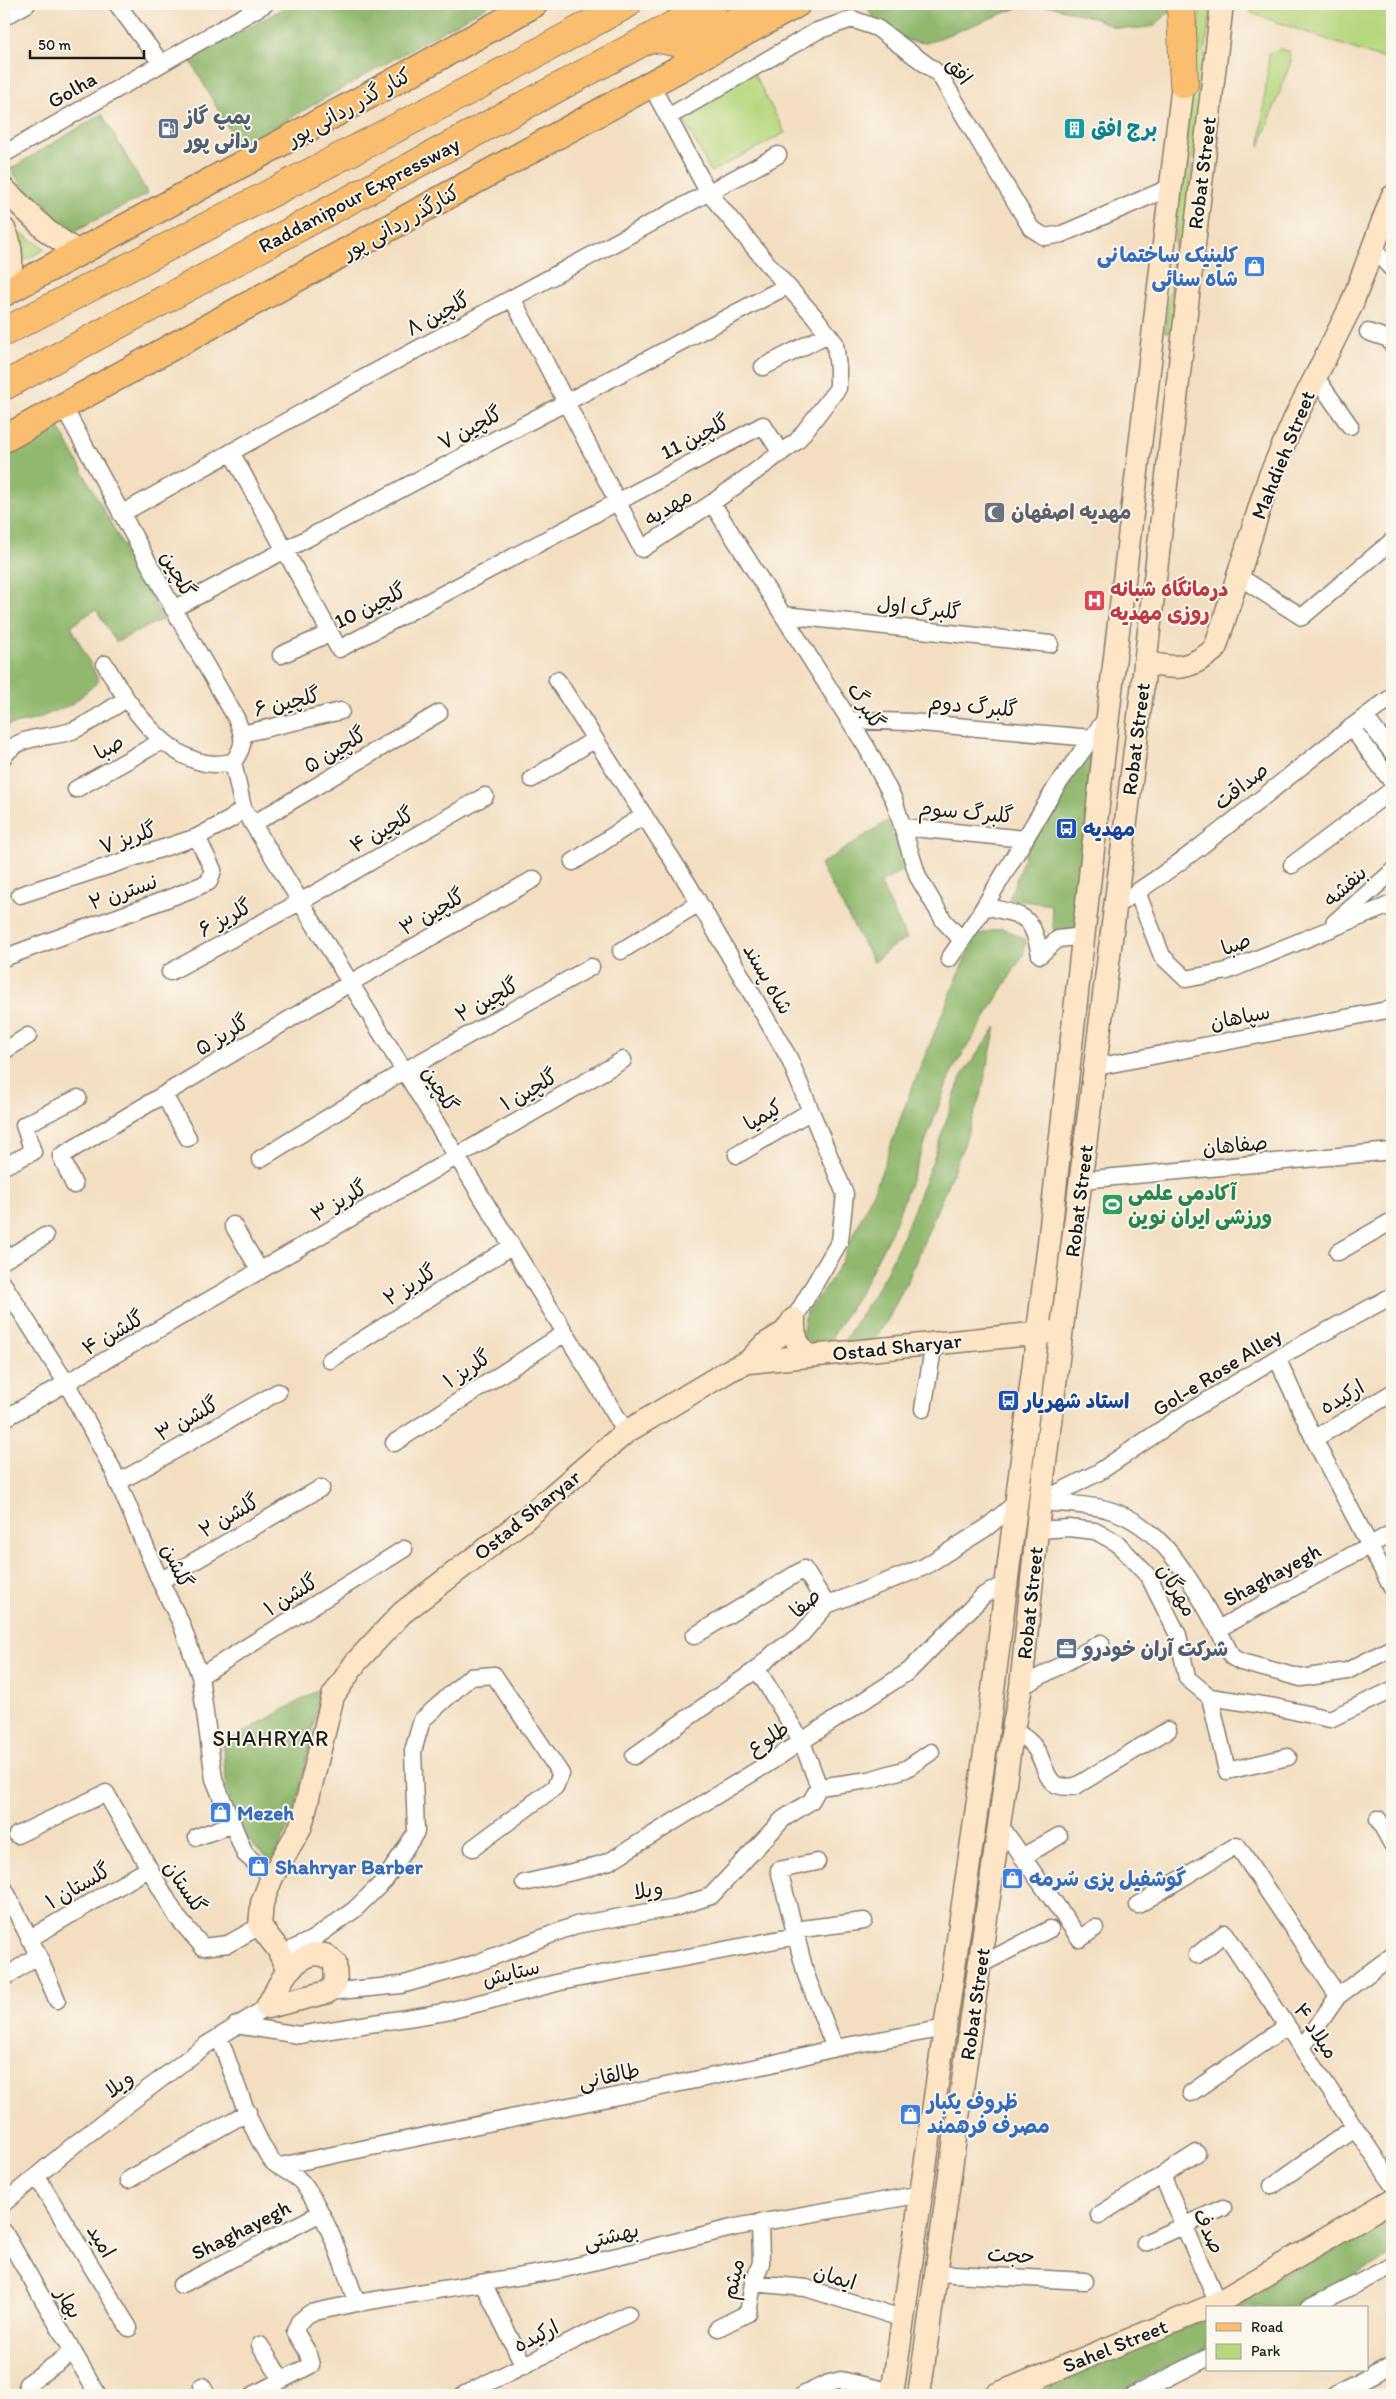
<svg xmlns="http://www.w3.org/2000/svg" width="1396" height="2399" font-family="Itim,'Playpen Sans Arabic',sans-serif">
<style>
.green{fill:#b7d77f;stroke:#6a7a4e}
.forest{fill:#91b86e;stroke:#566a45}
.lines{fill:none;stroke-linecap:round;stroke-linejoin:round}
.street-casing{stroke:#887d6e;stroke-width:19}
.secondary-casing{stroke:#887d6e;stroke-width:25}
.primary-casing{stroke:#887d6e;stroke-width:29}
.highway-casing{stroke:#887d6e;stroke-width:30}
.street{stroke:#fff;stroke-width:16}
.secondary{stroke:#fde5c5;stroke-width:22}
.primary{stroke:#fabe6e;stroke-width:26}
.highway{stroke:#fabe6e;stroke-width:28}
.labels{text-anchor:middle;stroke-width:4;stroke-linejoin:round;paint-order:stroke}
.street-label{font-size:21px;fill:#1c1c1c;stroke:#fbf7ec}
.service-label{font-size:21px;font-weight:bold;fill:#4e5e75;stroke:#fbf7ec;text-anchor:start}
.culture-label{font-size:21px;font-weight:bold;fill:#0d838f;stroke:#fbf7ec;text-anchor:start}
.shop-label{font-size:21px;font-weight:bold;fill:#366cbe;stroke:#fbf7ec;text-anchor:start}
.worship-label{font-size:21px;font-weight:bold;fill:#5b616d;stroke:#fbf7ec;text-anchor:start}
.health-label{font-size:21px;font-weight:bold;fill:#be3a42;stroke:#fbf7ec;text-anchor:start}
.transit-label{font-size:21px;font-weight:bold;fill:#164399;stroke:#fbf7ec;text-anchor:start}
.leisure-label{font-size:21px;font-weight:bold;fill:#27864d;stroke:#fbf7ec;text-anchor:start}
.neighbourhood-label{font-size:22px;letter-spacing:1px;fill:#1c1c1c;stroke:#fbf7ec}
</style>
<rect width="100%" height="100%" fill="#fbf7ec"/>
<filter id="ink" filterUnits="userSpaceOnUse"><feTurbulence type="fractalNoise" baseFrequency=".02" numOctaves="2"/><feDisplacementMap in="SourceGraphic" scale="10" xChannelSelector="R" yChannelSelector="G"/><feConvolveMatrix kernelMatrix="1 2 1 2 8 2 1 2 1" color-interpolation-filters="sRGB"/></filter>
<filter id="wash" filterUnits="userSpaceOnUse"><feTurbulence type="fractalNoise" baseFrequency=".0096" numOctaves="4" result="noise"/><feDisplacementMap in="SourceGraphic" scale="20" xChannelSelector="R" yChannelSelector="G"/><feGaussianBlur stdDeviation="1.12" result="paint"/><feColorMatrix in="noise" values="0 0 0 0 0 0 0 0 0 0 0 0 0 0 0 0 0 1.4 0 .05"/><feComposite in="paint" operator="in"/></filter>
<g filter="url(#wash)">
<rect width="100%" height="100%" fill="#f3dec1"/>
<!-- green -->
<path class="green" d="M1201,4H1211L1173,332H1165Z
M1251,4H1392V62L1251,13Z
M1280,49L1289,51L1291,61L1260,146L1269,54Z
M752,70L785,133L711,172L678,108Z
M20,233L46,249L25,260Z"/>
<!-- forest -->
<path class="forest" d="M291,4H491L239,147L190,60Z
M869,4H1172L1173,8L1155,26L1134,29L1114,27L1094,18L1050,6L1020,7L927,43L901,40L881,30L868,9Z
M102,114L148,194L72,232L34,201L10,169Z
M57,424L163,619L116,642L96,609L71,626L99,681L72,704L34,720L4,726V453Z
M1094,749L1075,929L1054,934L1051,905L1009,899L1027,850L1061,793Z
M887,821L907,868L880,883L907,939L890,948L874,963L820,865Z
M1002,928L1026,940L1023,955L951,1073L894,1226L864,1285L831,1339L815,1345L802,1338L806,1311L825,1289L841,1263L878,1181L909,1095L966,956L980,934Z
M996,1027L982,1090L963,1147L908,1280L888,1319L873,1342L841,1346L885,1275L906,1229L933,1160L961,1077Z
M322,1688L294,1817L273,1860C232,1839 224,1787 223,1744Z
M1392,2209V2255L1290,2308H1227Z
M1207,2318V2348L1111,2395H1037L1062,2378Z"/>
</g>
<g filter="url(#ink)">
<g class="lines">
<defs>
<path id="street" d="M117,4L161,63
M4,17L27,4
M668,117L817,31L852,19L877,28L939,74L1031,228L1045,237L1062,234L1171,187
M4,154L265,4
M1374,250L1392,269
M512,298L642,549L712,503L797,441L838,388V369L835,343L815,317L772,269L708,192L651,85
M1368,332L1389,339L1392,345
M763,367L828,334
M1315,376L1350,426
M63,406L178,617L236,718C244,737 246,745 233,762C227,763 221,764 214,764C166,762 126,702 105,664
M231,452L339,649L763,425L781,453
M712,503L867,748L894,800L918,877L944,921L962,940
M121,514L360,380L778,155
M1238,576L1302,617L1392,541
M173,609L787,286
M784,615L1050,644
M281,655L330,633
M557,680L688,884L789,1058L845,1194L840,1241L794,1319
M1365,717L1392,752
M850,720L910,722L1091,738
M1351,727L1392,782
M242,734L341,711
M4,756C22,732 50,740 74,730C92,722 108,710 125,700
M233,762L243,808L626,1432
M532,779L595,739
M76,789L162,741
M253,824L439,713
M903,827L1025,839
M573,862L644,815
M1292,865L1392,790
M1137,892L1162,956L1186,979L1227,971L1392,904
M20,895L197,837L231,819L243,808
M985,906C1024,916 1032,913 1040,955L1058,939L1083,936
M1115,906C1213,845 1298,764 1392,697
M1334,923L1392,872
M621,951L699,903
M4,958C72,931 142,911 209,882L213,870L197,837
M949,959L978,917L1056,787L1107,717
M170,972L300,902L485,796
M4,1051L28,1036
M1096,1067L1392,1009
M164,1095L188,1138
M737,1155L811,1111
M260,1159L404,1071L591,967
M4,1166L33,1152L24,1125L78,1098
M1082,1180L1392,1151
M74,1185L61,1156L350,983L534,879
M233,1225L260,1271
M1338,1252L1392,1221
M4,1260L45,1236
M4,1285L67,1384L113,1470L160,1581L181,1623L200,1676L214,1779L245,1854L272,1877
M1277,1358L1314,1439L1392,1588
M330,1360L512,1246
M923,1409L934,1343
M4,1419L623,1060
M1314,1439L1392,1393
M394,1443L565,1333
M117,1483L278,1392
M1040,1502C1061,1504 1090,1504 1109,1510C1164,1526 1192,1583 1218,1629L1392,1533
M1040,1502L1099,1472L1182,1416L1277,1358L1392,1296
M1038,1530L1069,1528L1095,1531L1117,1543L1149,1577L1178,1635L1187,1678L1210,1697L1275,1707L1330,1719L1392,1690
M160,1581L321,1488
M1218,1629L1232,1657L1241,1662L1301,1678L1347,1671L1392,1648
M694,1636L804,1569L827,1605
M757,1669L802,1742L819,1787
M200,1676L404,1549
M1021,1687L1101,1643
M1210,1697L1227,1771L1288,1757
M1013,1730C1023,1736 1031,1741 1037,1751C1049,1772 1045,1791 1076,1786L1168,1730
M634,1756L757,1669L774,1653L800,1636L827,1605L924,1567L986,1528L1017,1502
M1378,1819L1392,1844
M1000,1825L1080,1939L1095,1928
M17,1835L106,1793L177,1917L203,1947L228,1944L260,1926
M197,1837L233,1824
M1022,1857L1059,1836
M817,1862L779,1870L806,1975L835,2048
M524,1883L585,1869L610,1861L764,1766L909,1671L984,1595L1006,1583
M4,1888L38,1955L57,2000
M1138,1905L1237,1845L1338,1996
M794,1930L864,1921
M29,1939L148,1869
M281,1955L313,1939L354,1910L385,1880L416,1832L413,1751L422,1720L470,1677L494,1675L561,1774L555,1787L473,1848
M1197,1955L1225,1933L1392,2183
M980,1965L1050,1929
M4,1978L38,1955
M328,1992L401,1985L474,1964L576,1925L677,1907L711,1896L783,1819L811,1801L819,1787L869,1780L906,1769L931,1752
M236,2025L299,2035L445,2012L560,1982L796,1936
M219,2037C234,2075 248,2126 271,2160C276,2168 296,2173 304,2185C329,2220 342,2263 357,2303
M1302,2048L1338,1996L1392,1956
M1191,2093L1287,2026
M280,2166L767,2065L835,2048L946,2028
M1162,2175L1218,2304
M37,2177L129,2328
M128,2180L248,2112
M1272,2186L1355,2127
M4,2203L75,2144L206,2045L267,2007
M1099,2215L1197,2153
M4,2232L98,2395
M1145,2243L1223,2208
M936,2273L1085,2281
M483,2283L524,2366
M753,2283L806,2288L904,2319
M181,2285L321,2213
M1309,2308L1392,2266
M718,2328L748,2313L753,2283L761,2263L760,2222
M260,2345L282,2380
M27,2384L73,2352
M202,2386L207,2395
M253,2395L311,2365L307,2351L295,2331L299,2322L310,2313L357,2303L560,2270L736,2227L922,2194
M463,2395L628,2314
M803,2395L826,2384L841,2380L893,2392
M1134,2395L1207,2358
M1334,2395L1392,2365"/>
<path id="secondary" d="M4,189L47,231L79,253
M4,229C14,247 11,270 9,290
M1145,662C1176,670 1189,670 1215,649L1269,478L1296,416L1351,306L1392,197
M748,1362L764,1345L785,1332L794,1319C793,1334 797,1347 808,1356
M313,1954L325,1955L335,1963L336,1983L328,1992L267,2007C281,1983 285,1964 313,1954Z
M287,1969L278,1949L260,1926L262,1903L272,1877L301,1826L333,1696L356,1662L402,1613L525,1519L626,1432L730,1370L748,1362L1052,1332
M1209,2308L1392,2200
M892,2395L987,1738L1049,1243L1107,724L1185,67
M919,2395L1011,1740L1021,1687L1040,1502L1136,742L1222,4
M995,2395L1207,2308"/>
<path id="primary" d="M4,293L423,66L534,4
M4,439L797,4"/>
<path id="highway" d="M1181,4L1184,84
M652,38L687,44L773,4
M4,332L475,87L627,4
M4,386L713,4"/>
</defs>
<!-- street casing -->
<use href="#street" class="street-casing"/>
<!-- secondary casing -->
<use href="#secondary" class="secondary-casing"/>
<!-- primary casing -->
<use href="#primary" class="primary-casing"/>
<!-- highway casing -->
<use href="#highway" class="highway-casing"/>
<!-- street -->
<use href="#street" class="street"/>
<!-- secondary -->
<use href="#secondary" class="secondary"/>
<!-- primary -->
<use href="#primary" class="primary"/>
<!-- highway -->
<use href="#highway" class="highway"/>
</g>
</g>
<!-- icons -->
<defs>
<symbol id="fuel-square" viewBox="-11 -11 22 22"><rect x="-9" y="-9" width="18" height="18" rx="4" fill="#5c6f8a" stroke="#fbf7ec"/><path d="M-5.5-6h7V0h2V4h1.3V-2.5L3-4.5l.8-.8L6-3V5H2.5V1h-1V6h-7ZM-4.2-4.7v3.2H.2V-4.7Z" fill="#fff"/></symbol>
<symbol id="building-square" viewBox="-11 -11 22 22"><rect x="-9" y="-9" width="18" height="18" rx="4" fill="#0f9aa8" stroke="#fbf7ec"/><path d="M-4-6H4V6H1V3H-1V6H-4ZM-2.5-4.3h1.7v1.8h-1.7ZM.8-4.3h1.7v1.8H.8ZM-2.5-1h1.7V.8h-1.7ZM.8-1h1.7V.8H.8Z" fill="#fff"/></symbol>
<symbol id="shop-square" viewBox="-11 -11 22 22"><rect x="-9" y="-9" width="18" height="18" rx="4" fill="#3f7fe0" stroke="#fbf7ec"/><path d="M-5-2.5h2.3a2.7 3.5 0 0 1 5.4 0H5L5.5 6h-11ZM-1.5-2.5h3a1.5 2.3 0 0 0-3 0Z" fill="#fff"/></symbol>
<symbol id="mosque-square" viewBox="-11 -11 22 22"><rect x="-9" y="-9" width="18" height="18" rx="4" fill="#6b7280" stroke="#fbf7ec"/><path d="M3.5-4.9A6 6 0 1 0 3.5 4.9A5 5 0 1 1 3.5-4.9Z" fill="#fff"/></symbol>
<symbol id="hospital-square" viewBox="-11 -11 22 22"><rect x="-9" y="-9" width="18" height="18" rx="4" fill="#e0444e" stroke="#fbf7ec"/><path d="M-5-5h3v3.5h4V-5h3V5h-3V1.5h-4V5h-3Z" fill="#fff"/></symbol>
<symbol id="bus-square" viewBox="-11 -11 22 22"><rect x="-9" y="-9" width="18" height="18" rx="4" fill="#1a4fb4" stroke="#fbf7ec"/><path d="M-5-6H5V4H4V6H2V4H-2V6H-4V4H-5ZM-3.5-4V0h7V-4ZM-3.5 1.2v1.5H-2V1.2ZM2 1.2v1.5H3.5V1.2Z" fill="#fff"/></symbol>
<symbol id="stadium-square" viewBox="-11 -11 22 22"><rect x="-9" y="-9" width="18" height="18" rx="4" fill="#2e9e5b" stroke="#fbf7ec"/><path d="M0-5a6.5 5 0 1 0 0 10a6.5 5 0 1 0 0-10ZM-3.5-1.8h7v3.6h-7Z" fill="#fff"/></symbol>
<symbol id="office-square" viewBox="-11 -11 22 22"><rect x="-9" y="-9" width="18" height="18" rx="4" fill="#5c6f8a" stroke="#fbf7ec"/><path d="M-6-3h4V-5.5h4V-3h4V5H-6ZM-1-4.5V-3h2v-1.5ZM-6 0V1H6V0Z" fill="#fff"/></symbol>
</defs>
<g fill-rule="evenodd">
<use href="#fuel-square" x="156" y="116" width="25" height="25"/>
<use href="#building-square" x="1062" y="116" width="25" height="25"/>
<use href="#shop-square" x="1242" y="254" width="25" height="25"/>
<use href="#mosque-square" x="982" y="500" width="25" height="25"/>
<use href="#hospital-square" x="1082" y="588" width="25" height="25"/>
<use href="#bus-square" x="1054" y="816" width="25" height="25"/>
<use href="#stadium-square" x="1100" y="1192" width="25" height="25"/>
<use href="#bus-square" x="996" y="1388" width="25" height="25"/>
<use href="#office-square" x="1054" y="1636" width="25" height="25"/>
<use href="#shop-square" x="208" y="1800" width="25" height="25"/>
<use href="#shop-square" x="246" y="1854" width="25" height="25"/>
<use href="#shop-square" x="1000" y="1866" width="25" height="25"/>
<use href="#shop-square" x="898" y="2102" width="25" height="25"/>
</g>
<g class="labels">
<!-- street labels -->
<g class="street-label">
<text transform="translate(959 71) rotate(52)" y="7">افق</text>
<text transform="translate(72 90) rotate(-30)" y="7">Golha</text>
<text transform="translate(349 107) rotate(-29)" y="7">کنار گذر ردانی پور</text>
<text transform="translate(1202 173) rotate(-83)" y="7">Robat Street</text>
<text transform="translate(359 195) rotate(-28)" y="7">Raddanipour Expressway</text>
<text transform="translate(401 222) rotate(-29)" y="7">کنارگذر ردانی پور</text>
<text transform="translate(438 314) rotate(-28)" y="7">گلچین ۸</text>
<text transform="translate(470 428) rotate(-28)" y="7">گلچین ۷</text>
<text transform="translate(695 437) rotate(-27)" y="7">گلچین 11</text>
<text transform="translate(1283 455) rotate(-68)" y="7">Mahdieh Street</text>
<text transform="translate(668 507) rotate(-33)" y="7">مهدیه</text>
<text transform="translate(178 574) rotate(61)" y="7">گلچین</text>
<text transform="translate(370 606) rotate(-26)" y="7">گلچین 10</text>
<text transform="translate(919 608) rotate(6)" y="7">گلبرگ اول</text>
<text transform="translate(287 702) rotate(-13)" y="7">گلچین ۶</text>
<text transform="translate(866 706) rotate(58)" y="7">گلبرگ</text>
<text transform="translate(973 706) rotate(5)" y="7">گلبرگ دوم</text>
<text transform="translate(1136 739) rotate(-83)" y="7">Robat Street</text>
<text transform="translate(109 747) rotate(-29)" y="7">صبا</text>
<text transform="translate(335 750) rotate(-31)" y="7">گلچین ۵</text>
<text transform="translate(1241 786) rotate(-38)" y="7">صداقت</text>
<text transform="translate(966 812) rotate(5)" y="7">گلبرگ سوم</text>
<text transform="translate(382 830) rotate(-30)" y="7">گلچین ۴</text>
<text transform="translate(128 838) rotate(-19)" y="7">گلریز ۷</text>
<text transform="translate(1345 886) rotate(-42)" y="7">بنفشه</text>
<text transform="translate(123 892) rotate(-19)" y="7">نسترن ۲</text>
<text transform="translate(432 912) rotate(-30)" y="7">گلچین ۳</text>
<text transform="translate(225 918) rotate(-28)" y="7">گلریز ۶</text>
<text transform="translate(1236 944) rotate(-20)" y="7">صبا</text>
<text transform="translate(768 979) rotate(60)" y="7">شاه پسند</text>
<text transform="translate(487 1000) rotate(-29)" y="7">گلچین ۲</text>
<text transform="translate(1240 1017) rotate(-11)" y="7">سپاهان</text>
<text transform="translate(222 1035) rotate(-31)" y="7">گلریز ۵</text>
<text transform="translate(440 1089) rotate(59)" y="7">گلچین</text>
<text transform="translate(529 1090) rotate(-30)" y="7">گلچین ۱</text>
<text transform="translate(763 1115) rotate(-31)" y="7">کیمیا</text>
<text transform="translate(1235 1145) rotate(-5)" y="7">صفاهان</text>
<text transform="translate(339 1201) rotate(-30)" y="7">گلریز ۳</text>
<text transform="translate(1079 1201) rotate(-83)" y="7">Robat Street</text>
<text transform="translate(410 1285) rotate(-32)" y="7">گلریز ۲</text>
<text transform="translate(113 1333) rotate(-30)" y="7">گلشن ۴</text>
<text transform="translate(897 1347) rotate(-6)" y="7">Ostad Sharyar</text>
<text transform="translate(467 1369) rotate(-33)" y="7">گلریز ۱</text>
<text transform="translate(1217 1372) rotate(-32)" y="7">Gol-e Rose Alley</text>
<text transform="translate(1342 1397) rotate(-30)" y="7">ارکیده</text>
<text transform="translate(187 1419) rotate(-29)" y="7">گلشن ۳</text>
<text transform="translate(527 1515) rotate(-39)" y="7">Ostad Sharyar</text>
<text transform="translate(229 1516) rotate(-30)" y="7">گلشن ۲</text>
<text transform="translate(177 1566) rotate(65)" y="7">گلشن</text>
<text transform="translate(1272 1575) rotate(-29)" y="7">Shaghayegh</text>
<text transform="translate(1177 1590) rotate(60)" y="7">مهرگان</text>
<text transform="translate(291 1595) rotate(-32)" y="7">گلشن ۱</text>
<text transform="translate(805 1603) rotate(-43)" y="7">صفا</text>
<text transform="translate(1030 1603) rotate(-84)" y="7">Robat Street</text>
<text transform="translate(768 1738) rotate(-32)" y="7">طلوع</text>
<text transform="translate(78 1886) rotate(-30)" y="7">گلستان ۱</text>
<text transform="translate(185 1887) rotate(56)" y="7">گلستان</text>
<text transform="translate(648 1890) rotate(-10)" y="7">ویلا</text>
<text transform="translate(511 1973) rotate(-14)" y="7">ستایش</text>
<text transform="translate(975 2004) rotate(-82)" y="7">Robat Street</text>
<text transform="translate(1316 2031) rotate(56)" y="7">میلاد ۴</text>
<text transform="translate(609 2076) rotate(-12)" y="7">طالقانی</text>
<text transform="translate(119 2084) rotate(-37)" y="7">ویلا</text>
<text transform="translate(241 2230) rotate(-27)" y="7">Shaghayegh</text>
<text transform="translate(1209 2231) rotate(66)" y="7">صدف</text>
<text transform="translate(611 2236) rotate(-14)" y="7">بهشتی</text>
<text transform="translate(101 2241) rotate(59)" y="7">امید</text>
<text transform="translate(1011 2255) rotate(3)" y="7">حجت</text>
<text transform="translate(835 2277) rotate(17)" y="7">ایمان</text>
<text transform="translate(733 2279) rotate(-77)" y="7">میثم</text>
<text transform="translate(69 2303) rotate(60)" y="7">بهار</text>
<text transform="translate(536 2336) rotate(-26)" y="7">ارکیده</text>
<text transform="translate(1115 2346) rotate(-22)" y="7">Sahel Street</text>
</g>
<!-- service labels -->
<g class="service-label">
<text x="185" y="124">پمپ گاز<tspan x="185" dy="24">ردانی پور</tspan></text>
<text x="1083" y="1656">شرکت آران خودرو</text>
</g>
<!-- culture labels -->
<g class="culture-label">
<text x="1091" y="136">برج افق</text>
</g>
<!-- shop labels -->
<g class="shop-label">
<text x="1238" y="262" text-anchor="end">کلینیک ساختمانی<tspan x="1238" dy="24">شاه سنائی</tspan></text>
<text x="237" y="1820">Mezeh</text>
<text x="275" y="1874">Shahryar Barber</text>
<text x="1029" y="1886">گوشفیل پزی سُرمه</text>
<text x="927" y="2109">ظروف یکبار<tspan x="927" dy="24">مصرف فرهمند</tspan></text>
</g>
<!-- worship labels -->
<g class="worship-label">
<text x="1011" y="519">مهدیه اصفهان</text>
</g>
<!-- health labels -->
<g class="health-label">
<text x="1110" y="596">درمانگاه شبانه<tspan x="1110" dy="24">روزی مهدیه</tspan></text>
</g>
<!-- transit labels -->
<g class="transit-label">
<text x="1083" y="836">مهدیه</text>
<text x="1024" y="1408">استاد شهریار</text>
</g>
<!-- leisure labels -->
<g class="leisure-label">
<text x="1128" y="1200">آکادمی علمی<tspan x="1128" dy="24">ورزشی ایران نوین</tspan></text>
</g>
<!-- neighbourhood labels -->
<g class="neighbourhood-label">
<text x="271" y="1746">SHAHRYAR</text>
</g>
</g>
<!-- margin -->
<rect width="1396" height="2399" fill="none" stroke="#fbf7ec" stroke-width="20"/>
<!-- legend -->
<rect x="1206" y="2306" width="162" height="65" fill="#fbf7ec" stroke="#a29f99"/>
<rect x="1216" y="2323" width="25" height="8" fill="#fabe6e" stroke="#a29f99"/>
<text x="1251" y="2332" font-size="15" fill="#1c1c1c">Road</text>
<rect x="1216" y="2344" width="25" height="15" fill="#b7d77f" stroke="#a29f99"/>
<text x="1251" y="2356" font-size="15" fill="#1c1c1c">Park</text>
<!-- scale -->
<path d="M30 50v8h114v-8" fill="none" stroke="#1c1c1c" stroke-width="2.5"/>
<text x="38" y="50" font-size="15" fill="#1c1c1c" stroke="#fbf7ec" stroke-width="4" paint-order="stroke">50 m</text>
</svg>
